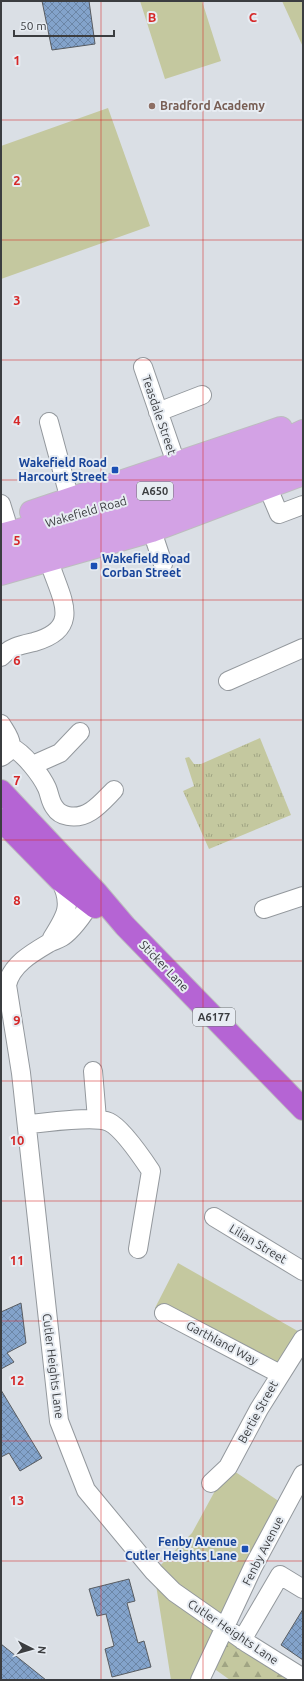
<svg xmlns="http://www.w3.org/2000/svg" width="304" height="1681" font-family="Ubuntu,sans-serif">
<style>
.green{fill:#c4c89f}
.forest{fill:url(#forest-firs)}
.park{fill:url(#park-tufts)}
.building{fill:url(#building-cross-hatch);stroke:#585c61}
.lines{fill:none;stroke-linecap:round;stroke-linejoin:round}
.minor-casing{stroke:#93989d;stroke-width:20}
.major-casing{stroke:#bcbdbe;stroke-width:24}
.highway-casing{stroke:#bcbdbe;stroke-width:24}
.minor{stroke:#fff;stroke-width:18}
.major{stroke:#d3a2e5;stroke-width:22}
.highway{stroke:#b564d4;stroke-width:22}
.grid{fill:none;stroke:#d62828;stroke-width:1;stroke-opacity:0.55}
.education-dot{fill:#8d6e63;stroke:#e7ecf2;stroke-width:1.5}
.transit-dot{fill:#1a4fb4;stroke:#e7ecf2;stroke-width:1.5}
.labels{text-anchor:middle;stroke-width:4;stroke-linejoin:round;paint-order:stroke}
.shield{fill:#e7ecf2;stroke:#6f7275;stroke-width:1}
.shield-label{font-size:11px;font-weight:bold;fill:#3b3d40}
.education-label{font-size:12px;font-weight:bold;fill:#785e54;stroke:#e7ecf2;text-anchor:start}
.street-label{font-size:12px;fill:#3b3d40;stroke:#e7ecf2}
.transit-label{font-size:12px;font-weight:bold;fill:#164399;stroke:#e7ecf2;text-anchor:end}
.grid-label{font-size:13px;text-anchor:middle;font-weight:bold;fill:#d62828;stroke:#e7ecf2;stroke-width:4;stroke-linejoin:round;paint-order:stroke}
</style>
<defs>
<pattern id="forest-firs" width="22" height="20" patternUnits="userSpaceOnUse"><rect width="22" height="20" fill="#c4c89f"/><path d="M5 1l3.5 6h-7zM16 11l3.5 6h-7z" fill="#a0a483"/></pattern>
<pattern id="park-tufts" width="24" height="20" patternUnits="userSpaceOnUse"><rect width="24" height="20" fill="#c4c89f"/><path d="M3 7l-1-3M5 7V3M7 7l1-3M15 17l-1-3M17 17v-4M19 17l1-3" fill="none" stroke="#a0a483"/></pattern>
<pattern id="building-cross-hatch" width="8" height="8" patternUnits="userSpaceOnUse"><rect width="8" height="8" fill="#83a3cb"/><path d="M0 0l8 8M0 8l8-8" fill="none" stroke="#6c86a6"/></pattern>
</defs>
<rect width="100%" height="100%" fill="#dadfe5"/>
<!-- green -->
<path class="green" d="M140,1H202L221,61L165,79Z
M282,1H303V47Z
M108,108L150,226L1,279V146Z
M178,1263L303,1334L280,1374L155,1308Z
M228,1467L286,1506L200,1680H171L154,1572L192,1533Z"/>
<!-- forest -->
<path class="forest" d="M225,1629L303,1680H230L209,1665Z"/>
<!-- park -->
<path class="park" d="M260,738L291,815L209,849L183,791L194,786L185,758L189,757L194,764H201Z"/>
<!-- building -->
<path class="building" d="M42,1H89L95,44L52,50Z
M21,1303L26,1343L7,1353L14,1362L1,1369V1312Z
M1,1390L42,1458L20,1471L9,1453L1,1457Z
M129,1579L135,1601L127,1603L138,1643L144,1641L151,1667L112,1677L105,1649L114,1646L106,1614L97,1616L89,1589Z
M303,1609V1660L281,1645Z
M1,1644L46,1680H1Z"/>
<g class="lines">
<defs>
<path id="minor" d="M143,367L176,463
M158,412L202,395
M49,422L70,500
M268,488L279,514L303,505
M1,504L6,520
M152,531L163,564
M1,657C10,647 21,645 34,642C84,628 60,597 49,561
M228,681L303,648
M1,724C8,736 19,747 1,757
M11,747C24,753 41,775 47,788C50,795 50,802 55,808C58,813 63,815 68,816C88,820 101,803 114,790
M33,765L60,753L80,732
M97,893C88,907 78,924 65,935C61,939 54,940 49,943C32,953 11,965 7,985L21,1073L59,1421L86,1490L154,1572L174,1592L247,1643L303,1678
M264,909L303,896
M52,938C66,916 73,905 60,880
M93,1071L97,1119
M27,1124C46,1123 94,1115 109,1122C122,1128 143,1159 151,1171L138,1249
M214,1217L303,1271
M164,1313L280,1374
M211,1483L228,1467L259,1409L303,1339
M242,1640L280,1575L303,1589
M200,1680L253,1567L303,1474"/>
<path id="major" d="M31,512L281,428
M1,535L122,502L229,466L303,431
M1,557L188,498L303,453
M1,574L152,531L303,474"/>
<path id="highway" d="M1,791L97,893L125,926L303,1109
M1,820L60,880L95,907"/>
</defs>
<!-- minor casing -->
<use href="#minor" class="minor-casing"/>
<!-- major casing -->
<use href="#major" class="major-casing"/>
<!-- highway casing -->
<use href="#highway" class="highway-casing"/>
<!-- minor -->
<use href="#minor" class="minor"/>
<!-- major -->
<use href="#major" class="major"/>
<!-- highway -->
<use href="#highway" class="highway"/>
</g>
<!-- grid -->
<path class="grid" d="M101,1V1680M203,1V1680M1,120H303M1,240H303M1,360H303M1,480H303M1,600H303M1,720H303M1,840H303M1,961H303M1,1081H303M1,1201H303M1,1321H303M1,1441H303M1,1561H303"/>
<!-- markers -->
<circle class="education-dot" cx="152" cy="106" r="4"/>
<g class="transit-dot">
<rect x="111" y="466" width="8" height="8" rx="2"/>
<rect x="90" y="562" width="8" height="8" rx="2"/>
<rect x="241" y="1545" width="8" height="8" rx="2"/>
</g>
<g class="labels">
<!-- shield labels -->
<g class="shield">
<rect x="137" y="482" width="36" height="18" rx="3"/>
<rect x="193" y="1008" width="42" height="18" rx="3"/>
</g>
<g class="shield-label">
<text x="155" y="495">A650</text>
<text x="214" y="1021">A6177</text>
</g>
<!-- education labels -->
<g class="education-label">
<text x="160" y="110">Bradford Academy</text>
</g>
<!-- street labels -->
<g class="street-label">
<text transform="translate(159 415) rotate(71)" y="4">Teasdale Street</text>
<text transform="translate(86 512) rotate(-16)" y="4">Wakefield Road</text>
<text transform="translate(164 966) rotate(46)" y="4">Sticker Lane</text>
<text transform="translate(258 1244) rotate(31)" y="4">Lilian Street</text>
<text transform="translate(222 1343) rotate(28)" y="4">Garthland Way</text>
<text transform="translate(53 1366) rotate(83)" y="4">Cutler Heights Lane</text>
<text transform="translate(258 1412) rotate(-61)" y="4">Bertie Street</text>
<text transform="translate(263 1551) rotate(-63)" y="4">Fenby Avenue</text>
<text transform="translate(233 1632) rotate(34)" y="4">Cutler Heights Lane</text>
</g>
<!-- transit labels -->
<g class="transit-label">
<text x="107" y="467">Wakefield Road<tspan x="107" dy="14">Harcourt Street</tspan></text>
<text x="102" y="563" text-anchor="start">Wakefield Road<tspan x="102" dy="14">Corban Street</tspan></text>
<text x="237" y="1546">Fenby Avenue<tspan x="237" dy="14">Cutler Heights Lane</tspan></text>
</g>
</g>
<g class="grid-label">
<text x="152" y="22">B</text>
<text x="253" y="22">C</text>
<text x="17" y="65">1</text>
<text x="17" y="185">2</text>
<text x="17" y="305">3</text>
<text x="17" y="425">4</text>
<text x="17" y="545">5</text>
<text x="17" y="665">6</text>
<text x="17" y="785">7</text>
<text x="17" y="905">8</text>
<text x="17" y="1025">9</text>
<text x="17" y="1145">10</text>
<text x="17" y="1265">11</text>
<text x="17" y="1385">12</text>
<text x="17" y="1505">13</text>
</g>
<!-- border -->
<rect width="304" height="1681" fill="none" stroke="#3b3d40" stroke-width="4"/>
<!-- north arrow -->
<g transform="translate(32 1649) rotate(96)" stroke="#e7ecf2" stroke-width="3" paint-order="stroke">
<path d="M0-3L7 15L0 10L-7 15Z" fill="#3b3d40"/>
<text y="-6" font-size="11" font-weight="bold" text-anchor="middle" fill="#3b3d40">N</text>
</g>
<!-- scale -->
<path d="M14 30v6h100v-6" fill="none" stroke="#3b3d40" stroke-width="2"/>
<text x="20" y="30" font-size="12" fill="#3b3d40" stroke="#e7ecf2" stroke-width="3" paint-order="stroke">50 m</text>
</svg>
